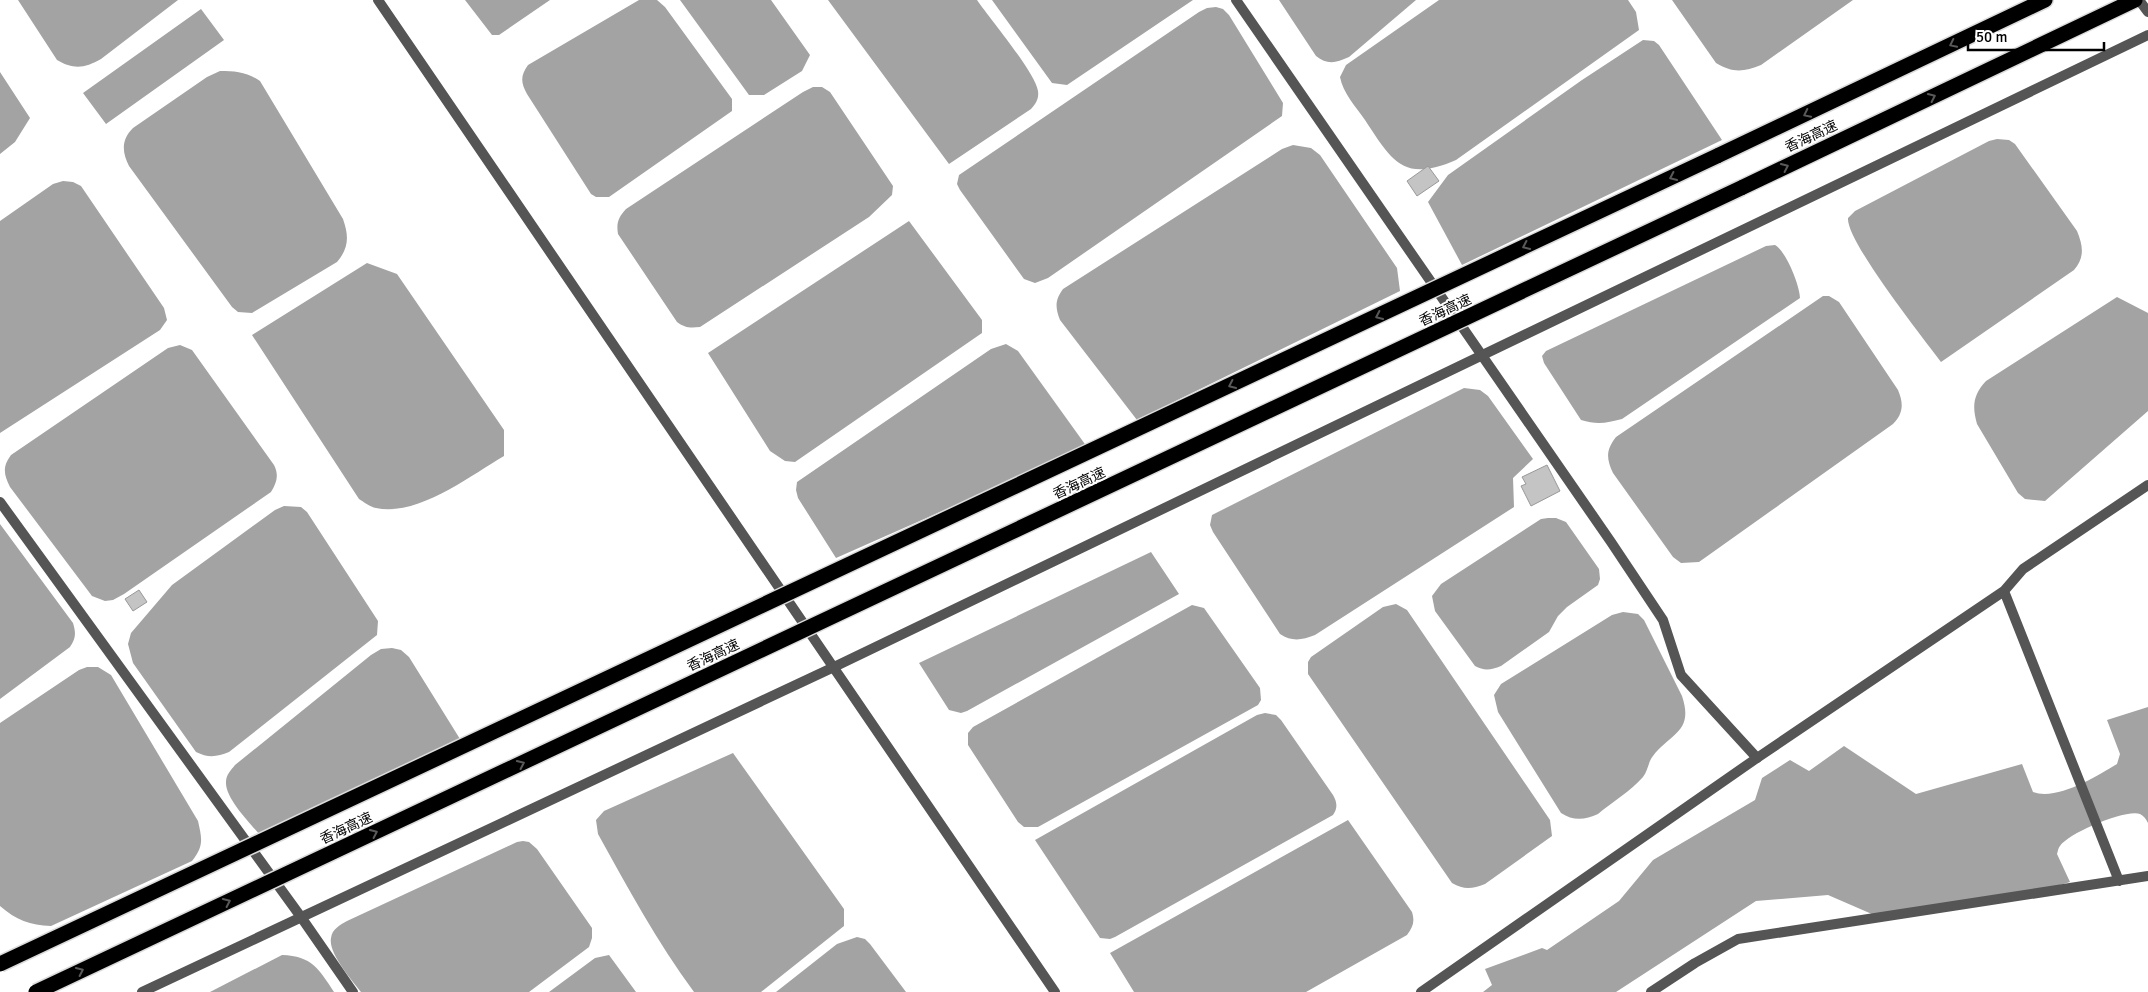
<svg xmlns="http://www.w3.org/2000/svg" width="2148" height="992" font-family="Signika,'Noto Sans SC',sans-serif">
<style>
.water{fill:#a3a3a3}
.building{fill:#c4c4c4;stroke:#999}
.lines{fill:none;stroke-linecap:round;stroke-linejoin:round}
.highway-casing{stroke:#dbdbdb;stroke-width:18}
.lane{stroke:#555;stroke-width:10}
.street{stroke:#555;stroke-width:10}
.highway{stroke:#000;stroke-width:15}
.highway-bridge-casing{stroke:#dbdbdb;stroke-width:18;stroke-linecap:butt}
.highway-bridge{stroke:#000;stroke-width:15}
.oneway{stroke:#595959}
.labels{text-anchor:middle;stroke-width:4;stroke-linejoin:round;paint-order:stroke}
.street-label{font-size:14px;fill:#000;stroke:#fff}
</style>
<rect width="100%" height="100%" fill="#fff"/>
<!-- water -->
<path class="water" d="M18,0H178L101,59C85,68 74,70 57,60Z
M465,0H550L499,35H492Z
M639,0H657L665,7L732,99V111L609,197H596L591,194L527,94C521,83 520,76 528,65Z
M680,0H771L810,55L802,71L764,95H749Z
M828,0H977C990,19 1035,72 1038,91C1039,99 1036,103 1031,109L949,164Z
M992,0H1193L1067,85L1052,83Z
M1279,0H1416L1349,57C1336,63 1327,65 1316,56Z
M1439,0H1628L1636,12L1639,30L1456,160C1403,183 1392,161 1365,120C1356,107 1343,93 1340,77L1346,65Z
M1672,0H1853L1761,65C1744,72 1732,73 1716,63Z
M1216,7L1223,9L1229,15L1283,103L1282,116L1048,278L1035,283L1024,279L960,190L957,184L959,175L1199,12L1207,8Z
M201,9L224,40L106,124L83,93Z
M1643,40L1654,41L1659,45L1722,140L1462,265L1428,202L1448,175L1582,80Z
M220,71C235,71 247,72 260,81L343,219C349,236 349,248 337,262L252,313L238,312L232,307L129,166C122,152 121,140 133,128L207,77Z
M0,72L30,118L15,142L0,154Z
M813,87H822L830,92L893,186L892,195L869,217L700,327C690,328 685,328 677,322L618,234C616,222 619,217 626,209L803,92Z
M1997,139L2009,140L2015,144L2077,231C2083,246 2085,257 2074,270L1941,362C1924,339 1846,241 1848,218L1855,211L1989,141Z
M1293,145L1311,148L1320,155L1397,268L1400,291L1137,420L1060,320C1055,307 1055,300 1063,289L1282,149Z
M63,181L73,182L81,186L164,308L167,320L160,330L0,433V221L53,184Z
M909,221L982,320V333L795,462L785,461L770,451L708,353Z
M1775,245C1786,251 1800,286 1800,298L1622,419C1607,423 1597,425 1581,420L1544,363L1542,356L1546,351L1766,246Z
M367,263L397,274L504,430V456C470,476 417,517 376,508C370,507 364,502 359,499L252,335Z
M1823,296H1829L1839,302L1898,390C1904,404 1903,414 1893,424L1699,562L1681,563L1673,557L1613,473C1606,458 1606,450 1616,437Z
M2117,297L2148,313V411L2045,501L2025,499L2018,493L1977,424C1972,406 1973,395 1986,381Z
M1006,344L1018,351L1087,447L836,558L798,498L796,490L797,482L991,349Z
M180,345L192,350L274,465C279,475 277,482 271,492L124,594L113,600L105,601L92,596L10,487C4,475 2,467 11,455L168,348Z
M1464,388L1480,390L1488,396L1533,459L1513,478L1514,507L1315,635C1302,640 1292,642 1280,634L1213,532L1210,525L1212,515Z
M284,506L301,507L307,512L378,621L377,635L229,752C217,757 208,758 196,752L133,663L128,644L131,633L172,585L275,510Z
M1548,518H1556L1566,522L1599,569L1600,579L1598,585L1567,607L1558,616L1549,632L1501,666C1491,670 1484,671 1475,666L1435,611L1432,596L1441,584L1541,519Z
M0,524L73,623C76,633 76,638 70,647L0,699Z
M1151,552L1179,594L967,711L961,713L949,710L919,663Z
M1396,604L1407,610L1550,820L1552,836L1485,884C1472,889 1464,890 1452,883L1308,674V662L1311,657L1383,607Z
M1192,605L1204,608L1260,688L1261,700L1258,705L1038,827H1024L1018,822L968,745V733L973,727Z
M1623,612L1638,614L1644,620L1682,696C1694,732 1671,733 1653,756C1648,762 1648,771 1643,777C1631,791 1612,802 1598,814C1585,820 1573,821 1561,813L1498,712L1494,695L1501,684L1612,615Z
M392,648L401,650L409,657L460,739L260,835C250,823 225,798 226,782C226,775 231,770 235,765L371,655L381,649Z
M87,667H98L111,675L198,821C202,839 204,846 192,861L51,926C30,925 16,920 0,906V723L79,670Z
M2148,707V823C2146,819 2144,816 2140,814C2125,809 2069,833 2060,846C2058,848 2058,851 2057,854L2070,882L2012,899L1881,918L1828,895L1756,901L1616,992H1483L1492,985L1485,969L1542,948L1547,950L1619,901L1653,860L1755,800L1762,778L1790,760L1809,771L1844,746L1916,794L2022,764L2033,792C2057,801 2097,776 2117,764L2120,754L2107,720Z
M1265,713L1276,715L1281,720L1333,795C1337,802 1338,808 1333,815L1115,937L1110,939L1100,938L1035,840L1257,715Z
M733,753L844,909V926L761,992H694C657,942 628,888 598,834L596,820L604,811Z
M1348,820L1412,912C1415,922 1413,927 1407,935L1306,992H1134L1110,953Z
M523,841L529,842L537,849L592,928V938L589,947L529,992H361C352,980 328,953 331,938C332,929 340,925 347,921L517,842Z
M857,937L865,939L870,944L906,992H776L837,944Z
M282,955C312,956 319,969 334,992H210Z
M609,955L636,992H549L595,958Z"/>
<!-- building -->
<path class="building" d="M1428,166L1439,181L1417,196L1407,181Z
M1547,465L1560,491L1531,506L1521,486L1526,484L1522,477Z
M139,590L147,602L133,611L125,599Z"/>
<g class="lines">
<defs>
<path id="highway" d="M1717,156L2045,0
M1741,188L2135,0"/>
</defs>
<!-- highway casing -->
<use href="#highway" class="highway-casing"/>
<!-- lane -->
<path class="lane" d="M378,0L1055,992
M1236,0L1611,542L1663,620L1681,675L1757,758
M0,502L301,917L353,992"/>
<!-- street -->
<path class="street" d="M2139,0L2148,12
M2004,591L2119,881
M142,992L834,667L2148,35
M1421,992L1757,758L2004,591L2023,569L2148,485
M1651,992L1695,963L1738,939L2148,876"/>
<!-- highway -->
<use href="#highway" class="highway"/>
<defs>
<path id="highway-bridge" d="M0,964L1717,156
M36,992L1741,188"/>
</defs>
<!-- highway-bridge casing -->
<use href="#highway-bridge" class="highway-bridge-casing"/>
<!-- highway-bridge -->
<use href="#highway-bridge" class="highway-bridge"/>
</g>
<!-- one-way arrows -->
<defs><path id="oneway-chevron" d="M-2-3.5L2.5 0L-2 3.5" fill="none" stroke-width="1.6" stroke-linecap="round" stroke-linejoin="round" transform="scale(1.25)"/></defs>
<g class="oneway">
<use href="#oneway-chevron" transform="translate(1953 44) rotate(154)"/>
<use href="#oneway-chevron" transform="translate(1932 97) rotate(-25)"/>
<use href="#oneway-chevron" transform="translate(1807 114) rotate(154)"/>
<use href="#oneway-chevron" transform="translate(1785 167) rotate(-25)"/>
<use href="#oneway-chevron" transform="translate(1673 177) rotate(155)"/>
<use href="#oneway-chevron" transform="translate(1526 246) rotate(155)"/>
<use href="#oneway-chevron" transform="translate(1379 316) rotate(155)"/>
<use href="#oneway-chevron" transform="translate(1232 385) rotate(155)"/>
<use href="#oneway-chevron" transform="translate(521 764) rotate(-25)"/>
<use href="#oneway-chevron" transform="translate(374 833) rotate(-25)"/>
<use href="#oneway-chevron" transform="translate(227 902) rotate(-25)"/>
<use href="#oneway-chevron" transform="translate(80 971) rotate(-25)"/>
</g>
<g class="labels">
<!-- street labels -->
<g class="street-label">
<text transform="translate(1811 136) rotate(-25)" y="5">香海高速</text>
<text transform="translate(1445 310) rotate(-25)" y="5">香海高速</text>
<text transform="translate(1079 483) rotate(-25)" y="5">香海高速</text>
<text transform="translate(713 655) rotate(-25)" y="5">香海高速</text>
<text transform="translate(346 828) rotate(-25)" y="5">香海高速</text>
</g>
</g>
<!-- scale -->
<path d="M1968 42v8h136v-8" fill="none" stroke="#000000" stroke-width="2.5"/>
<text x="1976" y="42" font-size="15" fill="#000000" stroke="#ffffff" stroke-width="4" paint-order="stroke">50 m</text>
</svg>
